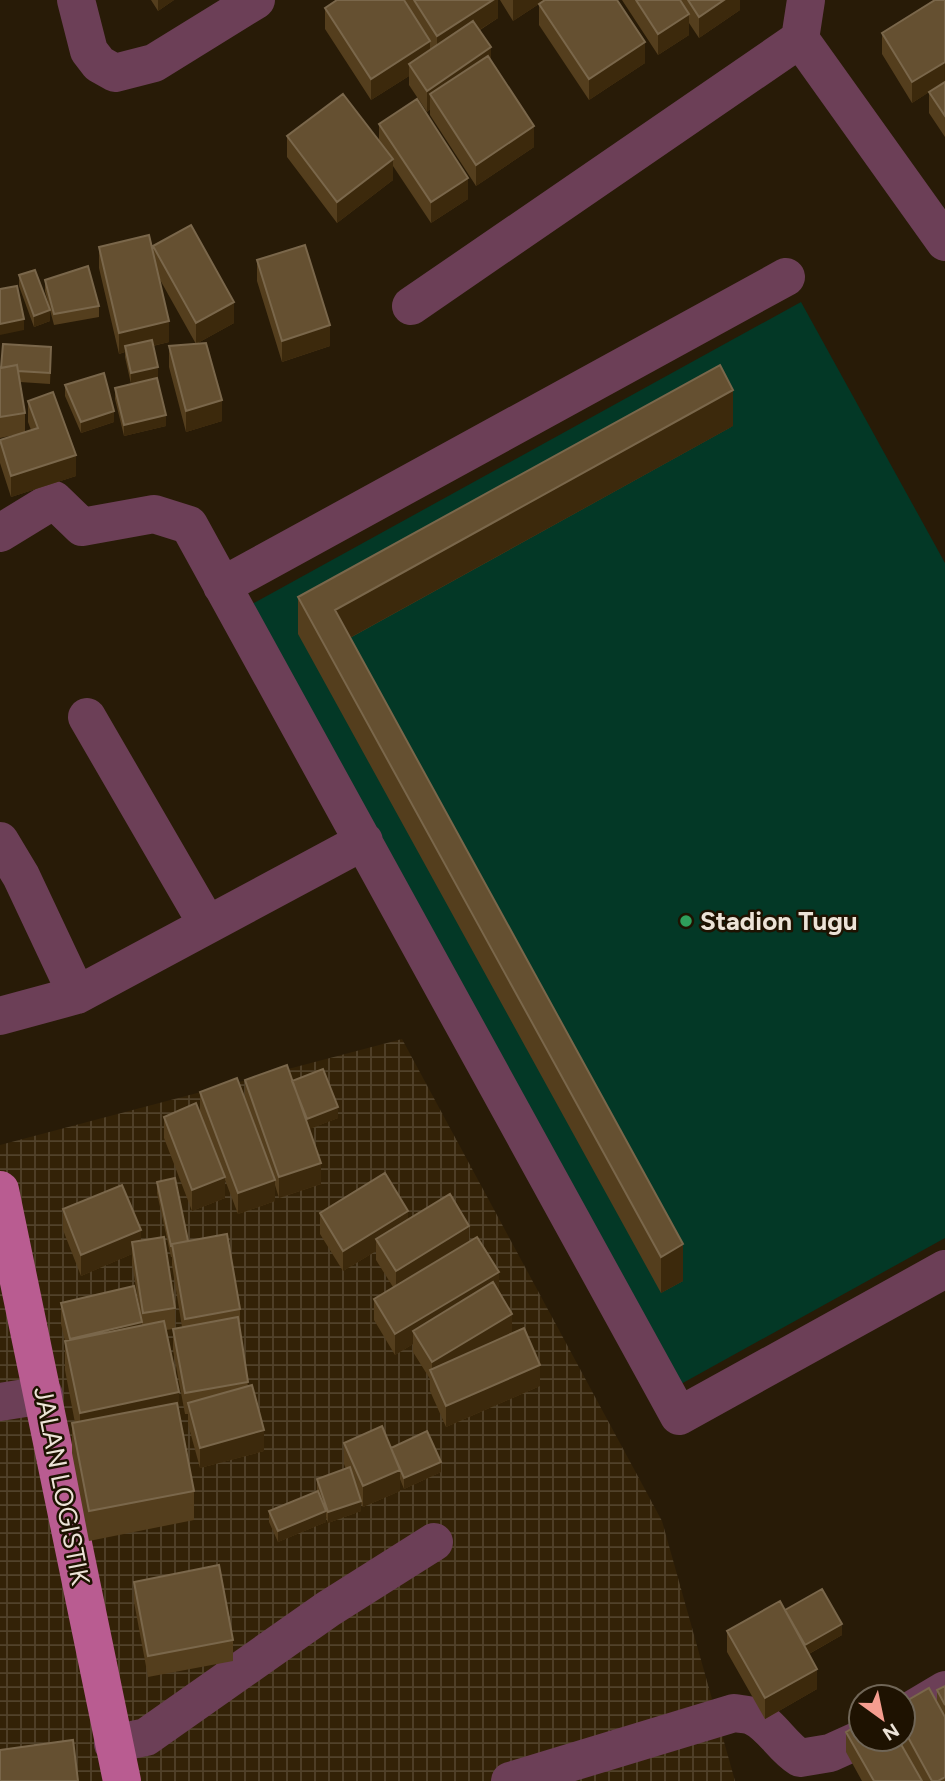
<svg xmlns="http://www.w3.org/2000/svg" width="945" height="1781" font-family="Figtree,sans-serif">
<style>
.industrial{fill:url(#industrial-grid)}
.grass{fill:#033826}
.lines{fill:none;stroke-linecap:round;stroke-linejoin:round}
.minor{stroke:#6c3f57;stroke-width:38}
.major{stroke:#b95c91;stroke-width:38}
.wall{fill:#543e1d}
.shaded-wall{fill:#3c290c}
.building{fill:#655031;stroke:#7a674b;stroke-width:2}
.leisure-dot{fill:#2e9e5b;stroke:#1e1201;stroke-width:2.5}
.labels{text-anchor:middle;stroke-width:5;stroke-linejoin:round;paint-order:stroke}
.poi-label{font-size:26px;font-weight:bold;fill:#ece3d7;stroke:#1e1201;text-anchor:start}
.street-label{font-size:26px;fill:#ece3d7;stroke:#1e1201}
</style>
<defs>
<pattern id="industrial-grid" width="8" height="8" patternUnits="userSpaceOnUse" patternTransform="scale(1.75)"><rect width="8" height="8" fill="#332207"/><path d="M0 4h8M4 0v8" fill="none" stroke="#51422a"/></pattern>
</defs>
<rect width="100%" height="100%" fill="#281b07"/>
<!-- industrial -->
<path class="industrial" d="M402,1039L662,1521L735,1781H0V1145Z"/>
<!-- grass -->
<path class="grass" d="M801,302L945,563V1238L681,1384L252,604Z"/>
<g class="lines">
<!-- minor -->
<path class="minor" d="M76,0L89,51L99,64L115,73L154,63L256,0
M806,0L800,39L945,242
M411,306L800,39
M0,533L54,500L82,527L154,514L189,525L679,1416L945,1269
M222,586L786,277
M87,717L207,924
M0,841L21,876L77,995
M0,1016L77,995L364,841
M0,1402L44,1395
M903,1715L945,1690
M113,1744L146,1737L328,1609L434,1542
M510,1781L734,1713C740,1714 747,1714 752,1716C771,1724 782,1747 800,1758L830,1753L861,1739"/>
<!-- major -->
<path class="major" d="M0,1190L122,1781"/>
</g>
<!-- wall -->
<path class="wall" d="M151,0H174L158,11Z
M337,0H498V18L480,30L491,62L534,147L476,186L430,115V109L427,112L409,85V76L371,100L325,29V8Z
M500,0H545L513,21Z
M622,0H740V10L699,38L689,23V35L658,55Z
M945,0V137L929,113V92L912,103L882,54V33Z
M539,4L645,63L589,100L539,25Z
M379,124L468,199L431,223L393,166V180L337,223L287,157V136L379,141Z
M153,246L234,323L196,344L159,278L169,342L153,346L157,378L166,426L124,436L115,399V388L131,384L125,357V352L119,354L99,268V247L153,252Z
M257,260L330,346L282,362L257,281Z
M19,275L50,321L34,327L19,286Z
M45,280L99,306V317L54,325L45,291Z
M169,346L222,421L186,432L169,367Z
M51,358L50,384L20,382L25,413V432L31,430L28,422V401L76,476L11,497L0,463V440L14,435L0,438V368Z
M65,385L114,422L81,433L65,396Z
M733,426L350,638L683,1281L661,1293L298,634V597Z
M245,1080L293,1081L338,1118L309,1129L321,1184L279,1198L275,1185V1201L238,1214L225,1180V1198L192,1211L164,1138V1117L200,1113V1092L245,1098Z
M157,1182L188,1241L240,1309V1330L248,1386L264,1451L200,1468L188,1424V1414H185L173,1350V1329L166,1330L179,1415L194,1491V1520L89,1541L72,1453V1423H75L65,1370V1341L61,1324V1303L140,1312L132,1263V1254L81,1276L63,1230V1209L141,1241L175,1308V1328L182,1327L172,1265V1257H171L157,1193Z
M320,1213L408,1220L469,1242L499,1292L512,1334L540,1386L446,1427L430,1391V1379L413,1352V1344L395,1355L374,1320V1299L393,1287L376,1260V1251L343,1271L320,1234Z
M344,1443L391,1449L441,1472L404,1489L400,1479V1491L363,1507L361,1503V1511L328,1523L326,1517V1522L278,1542L269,1522V1511L317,1491V1479L346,1469L344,1464Z
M134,1582L233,1640V1661L148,1677L134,1602Z
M785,1611L842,1635L809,1654L817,1689L765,1719L727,1652V1631Z
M945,1686V1781H862L846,1752V1732L861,1739H903V1703L937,1702V1690Z"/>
<!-- shaded-wall -->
<path class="shaded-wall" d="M158,0H174L158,11Z
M493,0H498V18L437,57V36Z
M513,0H545L513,21Z
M724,0H740V10L699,38V17Z
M689,14V35L658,55V34Z
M430,41V62L409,64V76L371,100V79Z
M645,42V63L589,100V79Z
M491,47V68L430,94V109L427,112V91Z
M945,62V82L912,103V82Z
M534,126V147L476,186V165Z
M393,159V180L337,223V202Z
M468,178V199L431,223V202Z
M234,302V323L196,344V323Z
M50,310V321L34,327V316Z
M24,319V330L0,335V324Z
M169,321V342L126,352L125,346V352L119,354V333Z
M330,325V346L282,362V341Z
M158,367V378L131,384V373Z
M733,390V426L335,646V610Z
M222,400V421L186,432V411Z
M114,411V422L81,433V422Z
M166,415V426L124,436V425Z
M76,455V476L11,497V476Z
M338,1107V1118L307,1130V1119Z
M321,1163V1184L279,1198V1177Z
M225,1177V1198L192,1211V1190Z
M275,1180V1201L238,1214V1193Z
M408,1211V1232L376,1239V1251L343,1271V1251Z
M469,1226V1247L396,1292V1271Z
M141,1230V1251L132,1242V1254L81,1276V1255Z
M683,1244V1281L661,1293V1257Z
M499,1272V1293L413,1331V1344L395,1355V1334Z
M512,1314V1335L432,1374V1362Z
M142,1322V1343L70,1339Z
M540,1365V1386L446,1427V1406Z
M179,1392V1422L80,1443V1413Z
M264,1430V1451L200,1468V1448Z
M441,1462V1472L404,1489V1478Z
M400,1470V1491L363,1507V1486Z
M361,1501V1511L328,1523V1512Z
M326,1511V1522L278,1542V1531Z
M842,1624V1635L805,1656V1645Z
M817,1669V1689L765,1719V1698Z"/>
<!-- building -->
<path class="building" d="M337,0H404L430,41L371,79L325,8Z
M414,0H493L437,36Z
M545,0H617L645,42L589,79L539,4Z
M636,0H680L689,14L658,34Z
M688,0H724L699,17Z
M935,0H945V62L912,82L882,33Z
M473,21L491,47L427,91L409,64Z
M488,56L534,126L476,165L430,94Z
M945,82V116L929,92Z
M343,94L393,159L337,202L287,136Z
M417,99L468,178L431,202L379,124Z
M191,225L234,302L196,323L153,246Z
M149,235L169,321L119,333L99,247Z
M305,245L330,325L282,341L257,260Z
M88,266L99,306L54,314L45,280Z
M35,270L50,310L34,316L19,275Z
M17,286L24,319L0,324V289Z
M152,340L158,367L131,373L125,346Z
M206,343L222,400L186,411L169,346Z
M3,344L51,347L50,373L18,371L17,365L1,368Z
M17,365L25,413L0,417V368Z
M720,365L733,390L335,610L683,1244L661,1257L298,597Z
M104,373L114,411L81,422L65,385Z
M157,378L166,415L124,425L115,388Z
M53,392L76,455L11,476L0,440L38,428L28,401Z
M287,1065L321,1163L279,1177L245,1080Z
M323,1069L338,1107L307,1119L292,1081Z
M237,1078L275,1180L238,1193L200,1092Z
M196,1103L225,1177L192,1190L164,1117Z
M385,1173L408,1211L343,1251L320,1213Z
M175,1178L188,1241L172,1244V1246H171L157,1182Z
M122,1185L141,1230L81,1255L63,1209Z
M450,1194L469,1226L396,1271L376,1239Z
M227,1234L240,1309L185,1319L172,1244Z
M164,1237L175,1308L143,1313L132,1242Z
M477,1237L499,1272L395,1334L374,1299Z
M493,1282L512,1314L432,1362L413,1331Z
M134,1286L142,1322L70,1339L61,1303Z
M238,1317L248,1382L185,1393L173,1329Z
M164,1321L179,1392L80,1413L65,1341Z
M524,1328L540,1365L446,1406L430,1370Z
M252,1385L264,1430L200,1448L188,1403Z
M177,1403L194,1491L89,1511L72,1423Z
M382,1426L400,1470L363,1486L344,1443Z
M427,1431L441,1462L404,1478L391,1448Z
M350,1467L361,1501L328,1512L317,1479Z
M318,1491L326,1511L278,1531L269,1511Z
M219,1565L233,1640L148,1656L134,1582Z
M822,1589L842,1624L805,1645L785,1610Z
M780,1601L817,1669L765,1698L727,1631Z
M945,1686V1705L937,1690Z
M929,1688L945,1717V1777L938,1781H932L903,1728V1703Z
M861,1723V1739H898L922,1781H874L846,1732Z
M73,1740L78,1781H0V1750Z"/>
<!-- markers -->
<circle class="leisure-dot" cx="686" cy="921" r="7"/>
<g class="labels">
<!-- poi labels -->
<g class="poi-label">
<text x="700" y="930">Stadion Tugu</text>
</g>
<!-- street labels -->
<g class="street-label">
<text transform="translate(62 1486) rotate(79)" y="9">JALAN LOGISTIK</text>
</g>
</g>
<!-- north arrow -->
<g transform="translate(882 1718) rotate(147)"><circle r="33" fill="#1e1201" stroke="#706657" stroke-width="2"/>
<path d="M0-5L12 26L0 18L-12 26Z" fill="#f59d8f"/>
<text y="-10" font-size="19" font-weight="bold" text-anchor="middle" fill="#ece3d7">N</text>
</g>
</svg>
